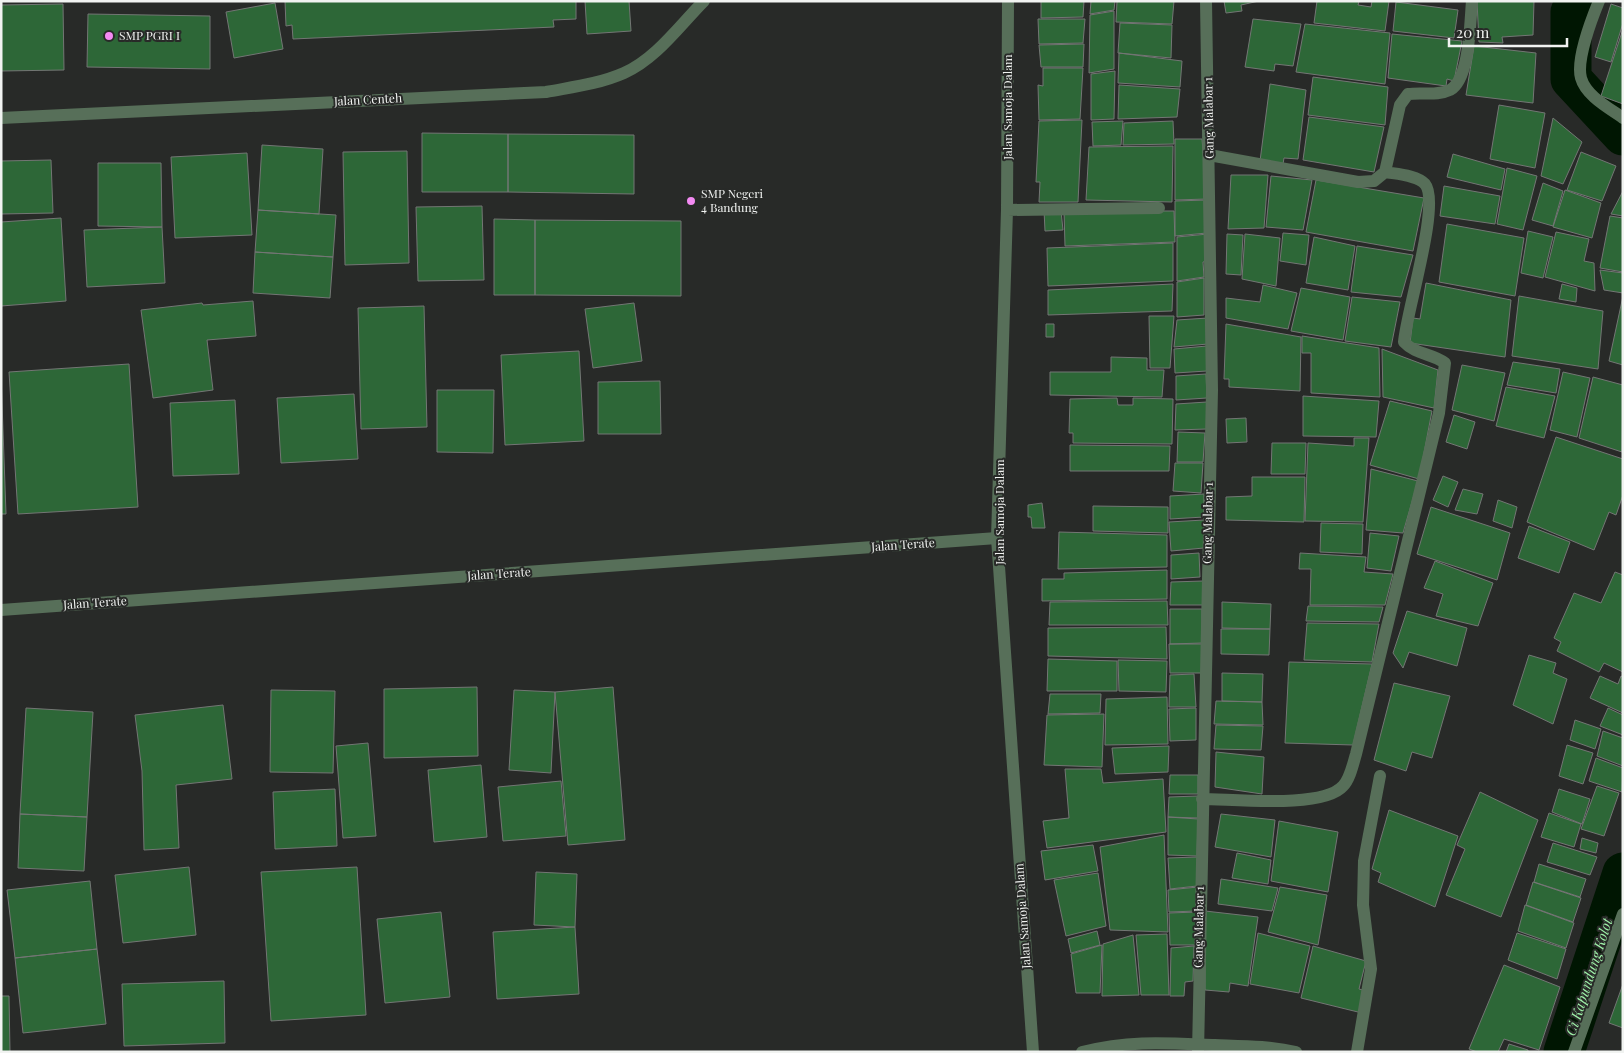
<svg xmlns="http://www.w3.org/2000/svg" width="1624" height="1053" font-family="'Playfair Display',serif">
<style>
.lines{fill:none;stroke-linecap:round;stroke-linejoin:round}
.canal{stroke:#001602;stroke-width:41}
.building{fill:#2d6737;stroke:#737674}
.service{stroke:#576f59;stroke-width:12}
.minor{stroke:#576f59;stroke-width:12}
.tertiary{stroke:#576f59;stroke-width:12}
.poi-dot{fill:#f38af2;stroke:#282a28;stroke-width:2}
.labels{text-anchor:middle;stroke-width:4;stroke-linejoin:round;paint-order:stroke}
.poi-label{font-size:12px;fill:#f1f3f1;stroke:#282a28;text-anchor:start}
.street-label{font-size:12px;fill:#f1f3f1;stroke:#282a28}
.water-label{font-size:14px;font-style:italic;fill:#9ff2a9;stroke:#282a28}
</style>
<rect width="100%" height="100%" fill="#282a28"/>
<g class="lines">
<!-- canal -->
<path class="canal" d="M1576,1L1571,12V79L1623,135
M1564,1052L1623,873"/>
</g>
<!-- building -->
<path class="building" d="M285,1H576V19L553,20L554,27L293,39L292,25L286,26Z
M585,1H629L631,31L587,34Z
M1041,1H1084L1083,17L1041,18Z
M1091,1H1115L1114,10L1090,14Z
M1117,1H1174L1172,24L1116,22Z
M1224,1H1259L1241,5L1242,11L1226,13Z
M1317,1H1359L1358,5L1371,7L1372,1H1389L1385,31L1314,23Z
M1477,1H1534L1533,35L1502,37L1503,43L1479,42Z
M1396,2L1458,10L1454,38L1393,31Z
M275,3L283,49L234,58L226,12Z
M63,4L64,70L1,71V5Z
M1611,4L1623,8V23L1611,62L1595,57Z
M1114,11V69L1089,73L1090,15Z
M88,14L210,16V69L87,67Z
M1038,19H1085L1083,43L1039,44Z
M1253,19L1301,24L1293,66L1275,64L1274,71L1245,67Z
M1120,23L1172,25L1171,58L1118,53Z
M1305,24L1390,33L1385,84L1296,72Z
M1623,29V104L1601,96Z
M1392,34L1462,41L1454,81L1447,79L1446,86L1388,78Z
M1084,44L1083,67H1041L1039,45Z
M1474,46L1536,53L1533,103L1466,95Z
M1119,53L1182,61L1180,87L1118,83Z
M1043,68H1083L1080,119L1039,120L1038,85L1043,86Z
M1115,71L1114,119L1091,120V74Z
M1313,77L1388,87L1385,125L1308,115Z
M1270,84L1306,90L1298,159L1284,158L1283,164L1260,161Z
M1119,85L1180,89L1177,117L1118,119Z
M1499,105L1545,113L1535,168L1490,159Z
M1309,117L1384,127L1374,172L1303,160Z
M1553,118L1582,142L1563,184L1541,176Z
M1082,120L1078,202H1039L1040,182H1036L1039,121Z
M1123,121L1121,145L1093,146L1092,122Z
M1173,121L1174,144L1123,145L1124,123Z
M422,133L508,134V192H422Z
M508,134L634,135V194L508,192Z
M1175,139H1202L1207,199L1175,200Z
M262,145L323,149L319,214L258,210Z
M1173,146L1172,202L1086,200L1089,147Z
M407,151L409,263L345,265L343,152Z
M1581,152L1616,166L1602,201L1567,190Z
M247,153L252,235L175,238L171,157Z
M1453,154L1505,169L1501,190L1447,177Z
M51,160L53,213L1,214V161Z
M98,163H161L162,227L98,226Z
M1507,168L1537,176L1523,230L1497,224Z
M1231,175H1268L1264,228L1228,229Z
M1271,176L1312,180L1303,230L1266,227Z
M1316,180L1424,198L1413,251L1306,232Z
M1543,183L1563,191L1553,226L1532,220Z
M1444,186L1500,196L1495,224L1440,216Z
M1565,190L1601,203L1592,238L1553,227Z
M1623,191V216L1611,214Z
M1207,200V233L1175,236V201Z
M482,206L484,280L418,281L416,207Z
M258,210L336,215L333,257L255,252Z
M1044,210L1061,211L1063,230L1045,231Z
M1064,211H1174L1175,242L1065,246Z
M1610,216L1623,218V272L1600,268Z
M61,218L66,301L1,306V222Z
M494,219L535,220V295H494Z
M535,220L681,221V296L535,295Z
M1447,224L1524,238L1515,296L1439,282Z
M162,227L165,283L87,287L84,230Z
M1528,231L1553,237L1543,278L1521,273Z
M1556,232L1589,239L1584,261L1594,263L1595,291L1545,277Z
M1283,233L1309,235L1306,265L1280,261Z
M1208,234V261L1203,262L1204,277L1177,281V237Z
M1227,234L1243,235L1241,275L1226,274Z
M1245,234L1280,238L1276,286L1242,279Z
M1314,237L1355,246L1348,290L1306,283Z
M1173,243V281L1048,286L1047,248Z
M1357,246L1413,255L1401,297L1351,292Z
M255,252L333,257L330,298L253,293Z
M1600,270L1623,273V293L1604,290Z
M1204,278V315L1177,317V282Z
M1426,283L1511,300L1505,357L1410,343L1413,318L1420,319Z
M1173,284L1172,311L1048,315V290Z
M1562,284L1577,288L1576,302L1559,299Z
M1263,285L1297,293L1288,329L1226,318V298L1260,302Z
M1301,288L1350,297L1343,340L1291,331Z
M1519,296L1603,311L1598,369L1512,356Z
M1623,296V365L1609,361Z
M1352,297L1400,302L1391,347L1345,341Z
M253,301L256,336L207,340L213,390L153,398L141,310L202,303L203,305Z
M634,303L642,361L593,368L585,309Z
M424,306L427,427L361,429L358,308Z
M1149,316H1174L1170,368H1150Z
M1208,318V344L1174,347L1177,320Z
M1046,324H1054V337H1046Z
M1226,324L1301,337L1300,391L1229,387V379H1224Z
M1302,336L1379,348L1380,397L1311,393V353H1302Z
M1207,346V371L1175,373L1174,349Z
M1382,349L1438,370L1434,408L1383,397Z
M579,351L584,441L505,445L501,355Z
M1111,357L1147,358V370H1164L1162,397L1050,395V372H1111Z
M1513,362L1560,369L1556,393L1507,385Z
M129,364L138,507L18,514L9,372Z
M1462,365L1505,373L1494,421L1452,410Z
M1563,372L1590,378L1577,437L1550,430Z
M1,374L6,514H1Z
M1206,374L1207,398L1176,400V376Z
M1593,377L1623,385L1622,452L1579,438Z
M660,381L661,434H598V382Z
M1506,387L1555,396L1544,438L1496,426Z
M437,390H494L493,453L437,452Z
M354,394L358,459L281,463L277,398Z
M1303,396L1379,401L1376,437L1303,436Z
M1117,398L1118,405H1133V398L1173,399L1172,444L1073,443V433H1069L1070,399Z
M235,400L239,474L173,476L170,403Z
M1390,401L1432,411L1419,479L1370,465Z
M1207,402V429L1175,430L1176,404Z
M1454,415L1475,422L1467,449L1446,442Z
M1246,418L1247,442L1227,443L1226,419Z
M1178,432L1205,433L1203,462H1177Z
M1556,437L1623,459V495L1616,515L1609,512L1594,550L1527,522Z
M1354,438H1369L1363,522L1305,521L1308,443L1354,446Z
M1272,443H1306L1305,474H1271Z
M1070,445L1170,446L1169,471H1070Z
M1175,463H1203L1201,493L1173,491Z
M1371,469L1418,481L1403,533L1366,530Z
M1443,476L1458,482L1448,507L1433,500Z
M1252,477H1305L1304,522L1226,520V497L1252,496Z
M1463,489L1483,494L1477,514L1455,510Z
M1204,494V517L1170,519V496Z
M1498,500L1517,507L1512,528L1493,521Z
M1042,503L1045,528H1032L1031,517H1028V505Z
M1093,506L1168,507V533L1093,531Z
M1431,507L1510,533L1497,580L1417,554Z
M1204,520V548L1171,551L1169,522Z
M1321,523L1363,524L1362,554L1320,552Z
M1529,526L1570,542L1559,573L1518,558Z
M1059,532L1167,535V567L1058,569Z
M1370,533L1399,536L1391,571L1367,568Z
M1199,553L1200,577L1171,579V555Z
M1300,553L1366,557L1364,572L1393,574L1385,605H1310L1311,569H1299Z
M1435,561L1493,583L1478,626L1436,616L1443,594L1424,588Z
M1167,570V599L1042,601V579H1064V573Z
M1615,572L1623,575V672L1604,663L1599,672L1557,651L1561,642L1554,638L1574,593L1601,603Z
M1203,581V605H1170L1171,582Z
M1167,601L1168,625H1049L1050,602Z
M1222,602L1271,604L1270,629L1222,628Z
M1308,606L1383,607L1379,622L1306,621Z
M1170,609H1202V643L1170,644Z
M1407,611L1467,628L1457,666L1409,652L1403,668L1393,653Z
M1307,623L1379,624L1372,662L1304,660Z
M1166,627L1167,659L1048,656V628Z
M1221,629H1270L1269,655L1221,654Z
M1169,644H1202V673H1170Z
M1529,655L1556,663L1553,673L1567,679L1553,724L1513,705Z
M1048,659L1117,661V691H1047Z
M1118,660L1167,661L1166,692L1119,691Z
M1289,662L1372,664L1353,745L1285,743Z
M1222,673L1263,674L1262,702L1222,701Z
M1194,674L1196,707H1169L1170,675Z
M1600,676L1618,684L1621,676L1623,677V713L1590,698Z
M1394,683L1450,696L1432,758L1412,752L1406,771L1374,760Z
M477,687L478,756L384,758V689Z
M613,687L625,840L568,845L555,692Z
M271,690L335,691L333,773L270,772Z
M514,690L555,692L551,773L509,770Z
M1050,694H1101L1100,713L1048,714Z
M1167,697L1168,744L1105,745L1106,699Z
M1216,701L1262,702L1263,725L1214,724Z
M223,705L232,779L176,785L179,848L144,850L142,771L135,715Z
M26,708L93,712L87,817L20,814Z
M1196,708V740L1170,741L1169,709Z
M1608,708L1623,715V735L1600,726Z
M1104,714L1102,767L1044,765L1047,715Z
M1575,720L1601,729L1595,749L1570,740Z
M1216,725L1263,726L1261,750L1214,749Z
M1603,731L1623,738V766L1597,756Z
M368,743L376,836L343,838L336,746Z
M1567,745L1593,753L1583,784L1559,776Z
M1169,746L1168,772L1115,774L1112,748Z
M1216,752L1264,757L1262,794L1215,787Z
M1596,758L1623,768L1622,792L1589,781Z
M481,765L487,837L434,842L428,770Z
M1065,769H1101L1103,783L1163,779L1166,832L1047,848L1043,821L1069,818Z
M1170,775H1198V794H1169Z
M561,781L566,836L503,841L498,787Z
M1597,786L1619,793L1604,836L1581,829Z
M335,789L337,846L275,849L273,792Z
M1559,789L1590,799L1582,824L1552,812Z
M1480,792L1538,820L1501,917L1446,895L1465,849L1457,845Z
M1198,796V818L1168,817L1169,797Z
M1389,810L1458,836L1435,907L1378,882L1381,873L1372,869Z
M1549,813L1581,824L1574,847L1541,837Z
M20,814L87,817L84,871L18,868Z
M1221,814L1275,820L1271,857L1215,847Z
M1168,817L1198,819L1197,856L1168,855Z
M1279,821L1338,832L1328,892L1271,881Z
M1164,835L1168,932L1110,930L1100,847Z
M1582,838L1598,843L1596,853L1580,849Z
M1553,843L1597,857L1590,875L1547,862Z
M1093,845L1098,871L1045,880L1041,851Z
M1237,853L1271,860L1268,884L1232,878Z
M1197,857V886L1170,889L1168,858Z
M1539,864L1586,879L1580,897L1534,882Z
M189,867L196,935L123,943L115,875Z
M357,867L366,1015L271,1021L261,872Z
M536,872L577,874L575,927L534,925Z
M1098,873L1106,926L1066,936L1054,880Z
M1221,879L1278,888L1272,911L1218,904Z
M90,881L97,949L15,958L7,890Z
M1533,882L1581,898L1573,922L1526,905Z
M1198,887L1197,911L1169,912L1168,890Z
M1280,887L1327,895L1318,945L1268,932Z
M1525,905L1574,923L1566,948L1518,931Z
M1205,911L1258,917L1248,986L1230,983L1229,992L1205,990Z
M441,912L450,997L385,1003L377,919Z
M1197,912L1196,945H1170L1169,913Z
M575,927L579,994L497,999L493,932Z
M1097,931L1100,945L1071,953L1068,939Z
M1258,933L1310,946L1299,993L1250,984Z
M1517,933L1566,949L1557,979L1508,960Z
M1167,934L1169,995H1141L1136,935Z
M1133,935L1139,995L1102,996L1103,944Z
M1102,945L1100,993H1076L1071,954Z
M1194,946L1193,981L1185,982L1184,996H1170L1171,948Z
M1313,946L1366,961L1359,989L1367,991L1362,1013L1301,998Z
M97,949L106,1024L23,1033L15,958Z
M1504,965L1560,987L1539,1050L1504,1039L1498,1052H1477L1469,1049Z
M224,981L225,1043L124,1046L122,984Z
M1623,984V1028L1609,1023Z
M1,996H9L10,1052H1Z
M1509,1044L1528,1050V1052H1506Z"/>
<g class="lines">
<!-- service -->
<path class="service" d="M1357,1052L1371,969L1363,905L1364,861L1380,776"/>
<!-- minor -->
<path class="minor" d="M1599,1C1592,18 1576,60 1581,78C1586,96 1609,108 1623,118
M1,118L546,92C572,87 599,84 624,73C656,59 680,25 704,1
M1209,155L1358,182L1374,181L1385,172L1400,105L1408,94C1421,92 1438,96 1450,90C1470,79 1470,22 1472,1
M1007,210L1159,208
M997,538L1007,210L1008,1
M1202,799C1233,799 1323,809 1343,786C1350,779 1353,764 1356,754L1439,413L1445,363C1432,353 1416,355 1404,342C1406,313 1441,203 1425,184C1417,175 1396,174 1385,172
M1198,1052L1212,390L1206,1
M1574,1052L1623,914"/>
<!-- tertiary -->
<path class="tertiary" d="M1,610L997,538L1033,1052
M1082,1052C1131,1040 1165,1043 1215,1045C1242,1046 1270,1046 1296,1052"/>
</g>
<!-- markers -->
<g class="poi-dot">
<circle cx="109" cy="36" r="5"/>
<circle cx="691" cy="201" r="5"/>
</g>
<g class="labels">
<!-- poi labels -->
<g class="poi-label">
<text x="119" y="40">SMP PGRI I</text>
<text x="701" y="198">SMP Negeri<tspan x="701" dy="14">4 Bandung</tspan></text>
</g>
<!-- street labels -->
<g class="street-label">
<text transform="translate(368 100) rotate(-3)" y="4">Jalan Centeh</text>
<text transform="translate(1008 107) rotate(-90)" y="4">Jalan Samoja Dalam</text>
<text transform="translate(1209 118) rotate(-91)" y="4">Gang Malabar 1</text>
<text transform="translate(1000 512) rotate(-90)" y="4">Jalan Samoja Dalam</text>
<text transform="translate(1208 523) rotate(-89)" y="4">Gang Malabar 1</text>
<text transform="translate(903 545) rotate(-4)" y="4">Jalan Terate</text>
<text transform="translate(499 574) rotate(-4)" y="4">Jalan Terate</text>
<text transform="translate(95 603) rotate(-4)" y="4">Jalan Terate</text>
<text transform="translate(1023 916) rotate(-94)" y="4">Jalan Samoja Dalam</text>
<text transform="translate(1199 927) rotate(-89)" y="4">Gang Malabar 1</text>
</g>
<!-- water labels -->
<g class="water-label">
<text transform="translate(1589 977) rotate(-72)" y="5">Ci Kapundung Kolot</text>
</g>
</g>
<!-- border -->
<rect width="1624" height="1053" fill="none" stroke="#f1f3f1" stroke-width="5"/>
<!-- scale -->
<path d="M1449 38v8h118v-8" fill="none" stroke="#f1f3f1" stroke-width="2.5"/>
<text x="1456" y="38" font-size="15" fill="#f1f3f1" stroke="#282a28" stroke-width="4" paint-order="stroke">20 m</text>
</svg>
